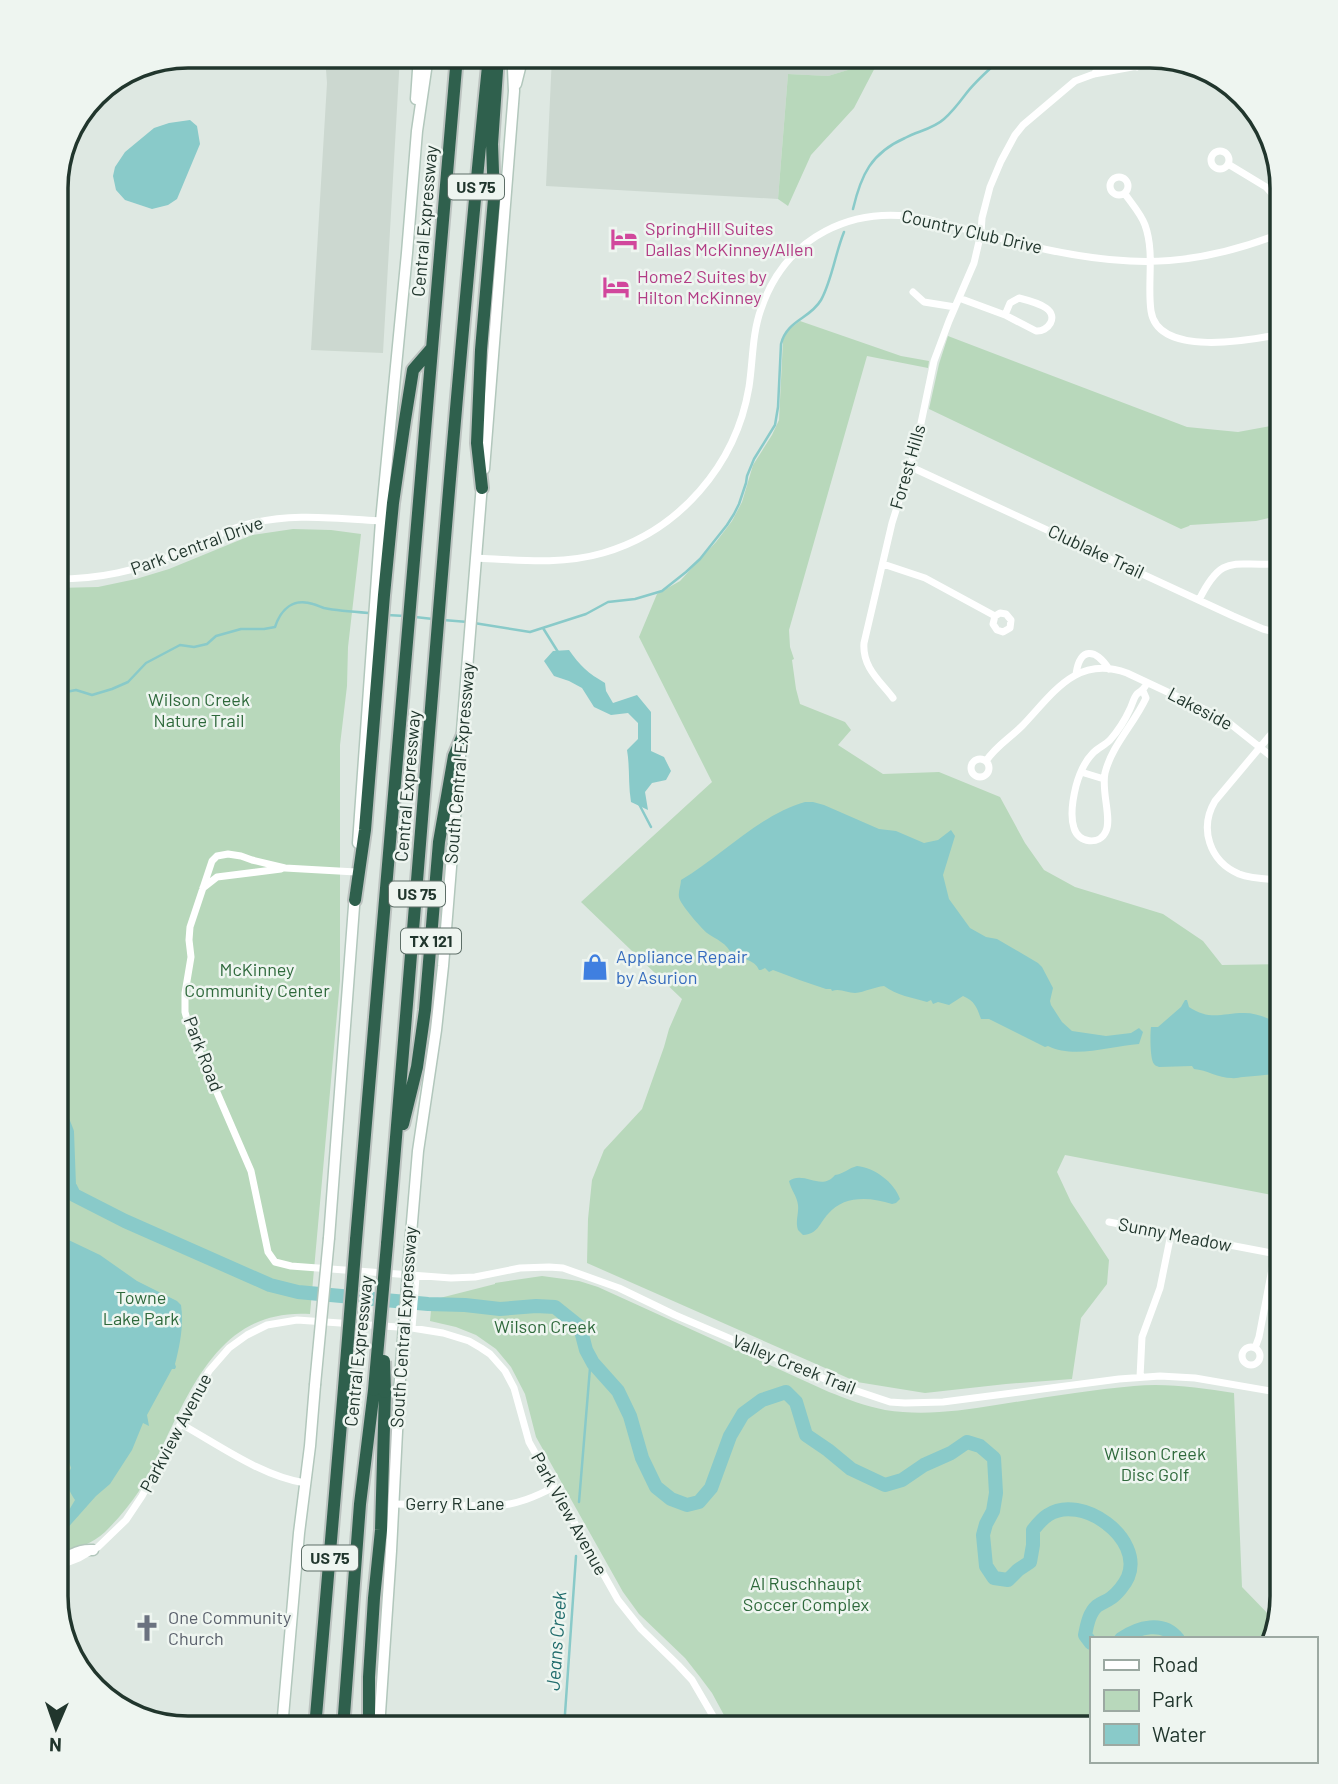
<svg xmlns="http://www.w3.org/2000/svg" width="1338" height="1784" font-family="Barlow,sans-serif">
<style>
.built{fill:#ccd8d0}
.green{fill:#b8d8bb}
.water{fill:#89cac9}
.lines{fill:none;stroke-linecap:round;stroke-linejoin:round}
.stream{stroke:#89cac9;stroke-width:2.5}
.river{stroke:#89cac9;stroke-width:14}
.secondary-casing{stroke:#b2c7bc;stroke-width:13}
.highway-casing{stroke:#bcc3c0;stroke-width:16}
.street{stroke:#fff;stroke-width:7}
.secondary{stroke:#fff;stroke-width:10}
.highway{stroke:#2f604d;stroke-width:12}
.secondary-bridge-casing{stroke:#b2c7bc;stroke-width:13;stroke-linecap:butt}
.highway-bridge-casing{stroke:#bcc3c0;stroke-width:16;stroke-linecap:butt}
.secondary-bridge{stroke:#fff;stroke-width:10}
.highway-bridge{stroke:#2f604d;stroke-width:12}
.labels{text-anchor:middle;stroke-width:5;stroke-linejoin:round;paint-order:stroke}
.shield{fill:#eef5f0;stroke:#5e6f68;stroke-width:2}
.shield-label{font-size:16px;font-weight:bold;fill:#21362d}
.street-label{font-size:18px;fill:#21362d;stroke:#eef5f0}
.hotel-label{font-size:18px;fill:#b23c85;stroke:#eef5f0;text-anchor:start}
.park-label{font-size:18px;fill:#2e693b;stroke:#eef5f0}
.shop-label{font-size:18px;fill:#366cbe;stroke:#eef5f0;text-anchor:start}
.worship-label{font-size:18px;fill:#5b616d;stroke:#eef5f0;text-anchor:start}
.water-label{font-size:19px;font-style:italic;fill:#206c6c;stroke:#eef5f0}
.rim{fill:none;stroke:#21362d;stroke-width:3.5}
</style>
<rect width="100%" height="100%" fill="#dee8e2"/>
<!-- built -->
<path class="built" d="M325,56H400L383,353L311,350L327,83Z
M552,56H866L862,66L828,76L788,74L778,199L546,186Z"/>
<!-- green -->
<path class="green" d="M866,56H881L854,108L811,155L788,206L778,199L788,74L828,76L861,66Z
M800,321L901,356L929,361L928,368L867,356L789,630L790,647L794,659L792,660L796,689L800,704L845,722L851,730L838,745L883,774L939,772L1000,797L1025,843L1044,870L1075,887L1163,914L1203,941L1222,965L1282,964V1197L1065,1155L1057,1172L1071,1202L1109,1260L1107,1284L1081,1318L1072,1379L1006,1384L925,1393L857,1382L587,1263L588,1219L592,1180L604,1150L642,1109L664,1047L669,1029L682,999L581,902L712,782L639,637L657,594L680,581L716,542L732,521L742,502L753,465L772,435L779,420L783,340L788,330Z
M948,336L1187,427L1238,432L1282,424V515L1256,521L1190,525L1189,526L1181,529L929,409L939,364Z
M293,529L331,530L361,534L348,647L347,686L340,745V981L310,1314C204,1307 182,1421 139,1491C129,1506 118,1519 105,1532C91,1544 74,1552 56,1550V588L98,587L136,579L169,569L252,535Z
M542,1276L579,1281L598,1287L829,1392C847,1399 865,1406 885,1410C923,1416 958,1411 996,1405C1042,1398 1088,1390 1134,1386C1168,1383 1201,1388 1234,1393L1242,1587L1275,1621L1271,1639H1091V1728H731L712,1693L700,1677L685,1658L639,1614L623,1592L536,1437L525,1394L511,1367L496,1349L476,1335L456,1327L430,1321L432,1300L495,1284V1283Z"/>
<!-- water -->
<path class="water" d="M190,120L197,126L200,144L177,199L168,205L152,209L125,200L116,190L113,176L115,167L125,152L154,128L169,123Z
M569,650C580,666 588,673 605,683L606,691L613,703L637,695L651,712V751L664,757L671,771L666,780L652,783L645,792L648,810L631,802C628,784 630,767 627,750L638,739V723L628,713L611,715L594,707L582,688L569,681L554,676L544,661L553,651Z
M805,802H813L824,805L879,829L896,831L924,843L938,840L951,830L955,836L943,875L949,899L970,928L986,937L997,939L1038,963L1042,967L1053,988L1050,1001L1051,1005L1062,1022L1072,1031L1106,1036L1131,1033L1139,1028L1143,1032L1139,1044C1112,1046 1074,1059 1048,1046L1045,1047L989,1019H981C977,1008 975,1001 963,996L949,1005L938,1002L933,1004L931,1000L927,1002C913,998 896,995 884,986C874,987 865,992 855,993C847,993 840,988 832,991L831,989H826C808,983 791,977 773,970L769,972L765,968L761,970H759C755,960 742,958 732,955C727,943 717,940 707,933C702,929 679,903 679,897C678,892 681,885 681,880C722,856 759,815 805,802Z
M1185,1000H1187L1189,1007C1210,1021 1222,1013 1244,1013C1258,1013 1270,1019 1282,1025V1073C1269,1075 1256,1076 1243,1077C1239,1077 1235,1079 1232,1078C1218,1078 1207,1070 1194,1069L1192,1066L1159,1067C1158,1066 1155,1066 1154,1064C1150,1060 1150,1034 1151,1027H1158L1181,1007Z
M857,1166C875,1168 894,1182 900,1199L896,1203L892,1204C870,1197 844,1195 828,1214C819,1224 818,1234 803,1235L798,1230C795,1221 799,1214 798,1205C797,1196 791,1190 789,1181C804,1170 821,1192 835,1175C843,1174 849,1168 857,1166Z
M56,1234L100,1255L137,1281L177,1301L181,1305C184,1324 180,1345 175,1364L176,1367L175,1369H172L147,1415L149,1426L143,1423L132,1450L110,1484L96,1496L56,1541V1532L75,1500C68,1489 64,1481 71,1468L69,1462H63L56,1464Z"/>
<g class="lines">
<!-- stream -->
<path class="stream" d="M853,209C861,175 871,153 905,138C918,131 933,129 944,119C952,112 959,103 965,95C976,80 991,68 1004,56
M387,615L405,616
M415,617L433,619
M443,620L468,622
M474,623L530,632L586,614L608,602L635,599L662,591L686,572L700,559L727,525L734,514L739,504L746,483L747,476L754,459L775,425L778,407L781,344C787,320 810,319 821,300C832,280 835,254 844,232
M543,628L558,652
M56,694L76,690L92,695L112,689L128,682L146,663L180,645L194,647L207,644L216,636L241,629H264L275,627C281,609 293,598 313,604C317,605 321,607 324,608C339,611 355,612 370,613
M639,804L651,827
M579,1502L590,1368V1356
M564,1728L576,1556"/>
<!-- river -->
<path class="river" d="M56,1112L61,1117L67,1132L69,1185L74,1195L125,1221L270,1285L298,1292L428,1304L465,1305L500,1309L536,1306L555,1307L580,1327L586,1350L593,1363L618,1391L630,1416L642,1458L656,1487L671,1499L687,1505L699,1502L711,1488L730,1436L743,1414L762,1400L786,1392L796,1402L806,1435L828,1450L851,1469L885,1485L902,1480L924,1465L951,1453L967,1442L980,1446L994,1458L996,1493L993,1511L986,1524L983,1535L986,1566L994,1578L1008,1580L1018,1570L1030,1562L1033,1545V1530C1037,1525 1043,1518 1048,1515C1081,1493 1144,1538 1128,1577C1125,1584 1117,1594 1111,1598C1107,1601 1101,1603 1097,1606C1089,1613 1087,1625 1085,1635L1091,1643
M1121,1639C1138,1627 1163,1620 1178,1639"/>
<defs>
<path id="secondary" d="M516,84L523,56
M416,99L419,56
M484,469L514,91L513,69L514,56
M358,843L381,521L407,253L417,131L428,56
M329,1238L355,893
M410,1246L418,1151L436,1030L443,966L482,484
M56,1560C71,1557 77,1549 93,1550
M282,1728L299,1533L310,1446L315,1385
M379,1728L391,1551L399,1392"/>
<path id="highway" d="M482,488L477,443L481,350L494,199L492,144L498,56
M355,900L365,830L384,595L393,503L405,420L413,370L432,348
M403,1124L417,1067L425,1010L439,842L454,756L463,735
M356,1240L457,56
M387,1244C421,848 449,451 489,56
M315,1728L344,1388
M343,1728L360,1504L374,1390
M369,1728V1677L374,1598L381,1530L385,1392"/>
</defs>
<!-- secondary casing -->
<use href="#secondary" class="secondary-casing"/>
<!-- highway casing -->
<use href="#highway" class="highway-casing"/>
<!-- street -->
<path class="street" d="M1125,56L1129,62L1137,67
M1094,74L1111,56
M1211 160a9 9 0 1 1 18 0a9 9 0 1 1-18 0Z
M1228,164L1266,187L1282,205
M1110 186a9 9 0 1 1 18 0a9 9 0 1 1-18 0Z
M1125,194C1132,204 1141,214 1145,225C1155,253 1147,283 1151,311C1158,358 1251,340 1282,334
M913,292L924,302L955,307
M959,298L1005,315
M1019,298C1027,300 1039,303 1046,308C1059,317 1048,332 1036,331L1005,315L1010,303Z
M911,467L1233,616L1263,629L1282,634
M476,558C518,560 562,565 603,553C679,531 736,465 749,387C753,361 752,334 761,309C786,236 853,204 926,219C993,236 1061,258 1130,261C1182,264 1234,252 1282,233
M883,564L925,578L995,616L1000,613L1006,614L1011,620L1010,628L1003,632L997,630L993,624L995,616
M56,579C100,579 136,571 177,554C198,545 219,533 241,526C287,512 334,518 381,521
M1199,600C1224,549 1236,569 1282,563
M1076,674C1080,647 1095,648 1109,669
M1143,691L1146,698C1134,724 1112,745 1105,773C1101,791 1112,818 1106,831C1100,846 1078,843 1074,828C1070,816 1073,798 1076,786C1079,775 1085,761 1093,753C1098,748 1105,745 1110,740C1118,731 1125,720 1130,709C1132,705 1134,697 1137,694C1143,689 1143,691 1147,683
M893,698C880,681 862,667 864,643L892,523L916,447L934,361L949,321L974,263L981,233L982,218L990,187L1001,161L1015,135L1023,125L1075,81L1094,74L1170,60
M971 768a9 9 0 1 1 18 0a9 9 0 1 1-18 0Z
M986,761C996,746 1010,738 1022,726C1052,695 1076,654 1127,673L1208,711L1228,722L1282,765
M1081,772L1104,779
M356,872L285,868L252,860L241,856L228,854L217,856L212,861L190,927L189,940L191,957L185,993V1012L190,1030L251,1171L268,1252L275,1262L291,1266L451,1278L475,1277L520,1268L549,1267L563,1268L619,1288L675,1315L839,1385L890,1402L905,1403L943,1402L1119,1379L1160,1376L1195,1378L1282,1393
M1282,880C1268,879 1252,879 1239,874C1209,861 1199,828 1215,801L1282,721
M203,888L217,877L281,869
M1109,1222L1282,1255
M412,1328L416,1277
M1242 1356a9 9 0 1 1 18 0a9 9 0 1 1-18 0Z
M1255,1348L1259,1337L1275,1253
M1140,1377L1142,1337L1160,1288L1171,1234
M181,1424C219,1445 261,1476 305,1483
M393,1504L496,1506C518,1504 535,1497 554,1487
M56,1567L79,1558L98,1547L126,1520L142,1496L209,1371L229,1348L247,1335L267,1325L297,1320L412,1328L443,1333L469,1341L481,1348L490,1354L505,1371L514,1388L529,1442L618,1600L641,1629L678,1665L692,1680L720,1728"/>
<!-- secondary -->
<use href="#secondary" class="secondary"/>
<!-- highway -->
<use href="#highway" class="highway"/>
<defs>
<path id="secondary-bridge" d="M315,1385L329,1238
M399,1392L410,1246"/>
<path id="highway-bridge" d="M384,1361L385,1392
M344,1388L356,1240
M374,1390L387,1244"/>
</defs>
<!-- secondary-bridge casing -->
<use href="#secondary-bridge" class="secondary-bridge-casing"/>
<!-- highway-bridge casing -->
<use href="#highway-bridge" class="highway-bridge-casing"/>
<!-- secondary-bridge -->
<use href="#secondary-bridge" class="secondary-bridge"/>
<!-- highway-bridge -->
<use href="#highway-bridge" class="highway-bridge"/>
</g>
<!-- icons -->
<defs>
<symbol id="hotel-bare" viewBox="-9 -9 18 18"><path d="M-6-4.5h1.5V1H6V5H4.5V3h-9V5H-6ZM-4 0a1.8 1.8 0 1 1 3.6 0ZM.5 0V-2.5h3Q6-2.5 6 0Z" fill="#d1479c" stroke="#eef5f0" stroke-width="2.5" paint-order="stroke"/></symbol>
<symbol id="shop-bare" viewBox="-9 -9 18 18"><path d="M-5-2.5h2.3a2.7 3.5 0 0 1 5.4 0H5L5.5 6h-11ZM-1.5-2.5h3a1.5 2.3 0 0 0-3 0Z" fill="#3f7fe0" stroke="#eef5f0" stroke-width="2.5" paint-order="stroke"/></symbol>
<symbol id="church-bare" viewBox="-9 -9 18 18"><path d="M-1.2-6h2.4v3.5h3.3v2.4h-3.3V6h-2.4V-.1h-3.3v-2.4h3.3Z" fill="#6b7280" stroke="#eef5f0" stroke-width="2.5" paint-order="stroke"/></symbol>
</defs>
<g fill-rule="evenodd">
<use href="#hotel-bare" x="605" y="220" width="38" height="38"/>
<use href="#hotel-bare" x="597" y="268" width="38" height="38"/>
<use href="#shop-bare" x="576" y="948" width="38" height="38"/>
<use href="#church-bare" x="128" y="1609" width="38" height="38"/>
</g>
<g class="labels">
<!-- shield labels -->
<g class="shield">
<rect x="448" y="174.5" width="56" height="25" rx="5"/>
<rect x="389" y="881.5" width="56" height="25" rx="5"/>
<rect x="401" y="928.5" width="60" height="25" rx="5"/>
<rect x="302" y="1545.5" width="56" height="25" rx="5"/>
</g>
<g class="shield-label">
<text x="476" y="193">US 75</text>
<text x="417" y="900">US 75</text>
<text x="431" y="947">TX 121</text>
<text x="330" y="1564">US 75</text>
</g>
<!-- street labels -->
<g class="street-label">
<text transform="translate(425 221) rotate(-85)" y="6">Central Expressway</text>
<text transform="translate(972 232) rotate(13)" y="6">Country Club Drive</text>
<text transform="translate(908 467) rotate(-74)" y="6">Forest Hills</text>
<text transform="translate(197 546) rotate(-20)" y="6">Park Central Drive</text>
<text transform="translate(1096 552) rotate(25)" y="6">Clublake Trail</text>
<text transform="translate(1200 709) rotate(28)" y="6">Lakeside</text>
<text transform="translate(460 763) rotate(-85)" y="6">South Central Expressway</text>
<text transform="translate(408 786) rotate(-85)" y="6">Central Expressway</text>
<text transform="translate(203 1054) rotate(69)" y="6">Park Road</text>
<text transform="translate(1175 1235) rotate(11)" y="6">Sunny Meadow</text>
<text transform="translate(404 1327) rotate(-86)" y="6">South Central Expressway</text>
<text transform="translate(359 1351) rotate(-84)" y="6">Central Expressway</text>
<text transform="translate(794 1365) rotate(22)" y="6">Valley Creek Trail</text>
<text transform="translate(176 1433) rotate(-62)" y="6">Parkview Avenue</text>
<text x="455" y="1510">Gerry R Lane</text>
<text transform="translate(569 1514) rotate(61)" y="6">Park View Avenue</text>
</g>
<!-- hotel labels -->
<g class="hotel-label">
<text x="645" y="235">SpringHill Suites<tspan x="645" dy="21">Dallas McKinney/Allen</tspan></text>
<text x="637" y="283">Home2 Suites by<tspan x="637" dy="21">Hilton McKinney</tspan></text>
</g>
<!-- park labels -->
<g class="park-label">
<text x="199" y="706">Wilson Creek<tspan x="199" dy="21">Nature Trail</tspan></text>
<text x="257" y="976">McKinney<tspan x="257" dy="21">Community Center</tspan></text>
<text x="141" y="1304">Towne<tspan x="141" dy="21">Lake Park</tspan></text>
<text x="545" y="1333">Wilson Creek</text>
<text x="1155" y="1460">Wilson Creek<tspan x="1155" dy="21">Disc Golf</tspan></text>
<text x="806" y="1590">Al Ruschhaupt<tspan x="806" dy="21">Soccer Complex</tspan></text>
</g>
<!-- shop labels -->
<g class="shop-label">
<text x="616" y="963">Appliance Repair<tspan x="616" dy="21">by Asurion</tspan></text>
</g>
<!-- worship labels -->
<g class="worship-label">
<text x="168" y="1624">One Community<tspan x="168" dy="21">Church</tspan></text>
</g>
<!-- water labels -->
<g class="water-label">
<text transform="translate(556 1641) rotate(-86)" y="7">Jeans Creek</text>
</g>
</g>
<!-- crop -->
<path d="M0 0H1338V1784H0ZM188 68H1150A120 120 0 0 1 1270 188V1596A120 120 0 0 1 1150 1716H188A120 120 0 0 1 68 1596V188A120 120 0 0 1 188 68Z" fill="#eef5f0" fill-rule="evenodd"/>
<path class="rim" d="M188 68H1150A120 120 0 0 1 1270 188V1596A120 120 0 0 1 1150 1716H188A120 120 0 0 1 68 1596V188A120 120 0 0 1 188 68Z"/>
<!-- legend -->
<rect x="1090" y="1637" width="228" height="126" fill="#eef5f0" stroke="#9ca9a2" stroke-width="2"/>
<rect x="1104" y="1660" width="35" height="10" fill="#ffffff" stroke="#9ca9a2" stroke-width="2"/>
<text x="1152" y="1672" font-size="21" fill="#21362d">Road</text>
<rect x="1104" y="1690" width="35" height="21" fill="#b8d8bb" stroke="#9ca9a2" stroke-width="2"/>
<text x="1152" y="1707" font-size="21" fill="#21362d">Park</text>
<rect x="1104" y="1724" width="35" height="21" fill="#89cac9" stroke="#9ca9a2" stroke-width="2"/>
<text x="1152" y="1742" font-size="21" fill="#21362d">Water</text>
<!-- north arrow -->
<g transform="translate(56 1728) rotate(182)" stroke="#eef5f0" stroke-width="5" paint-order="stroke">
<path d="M0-5L12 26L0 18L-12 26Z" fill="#21362d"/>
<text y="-10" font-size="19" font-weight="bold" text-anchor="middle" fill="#21362d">N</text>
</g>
</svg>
